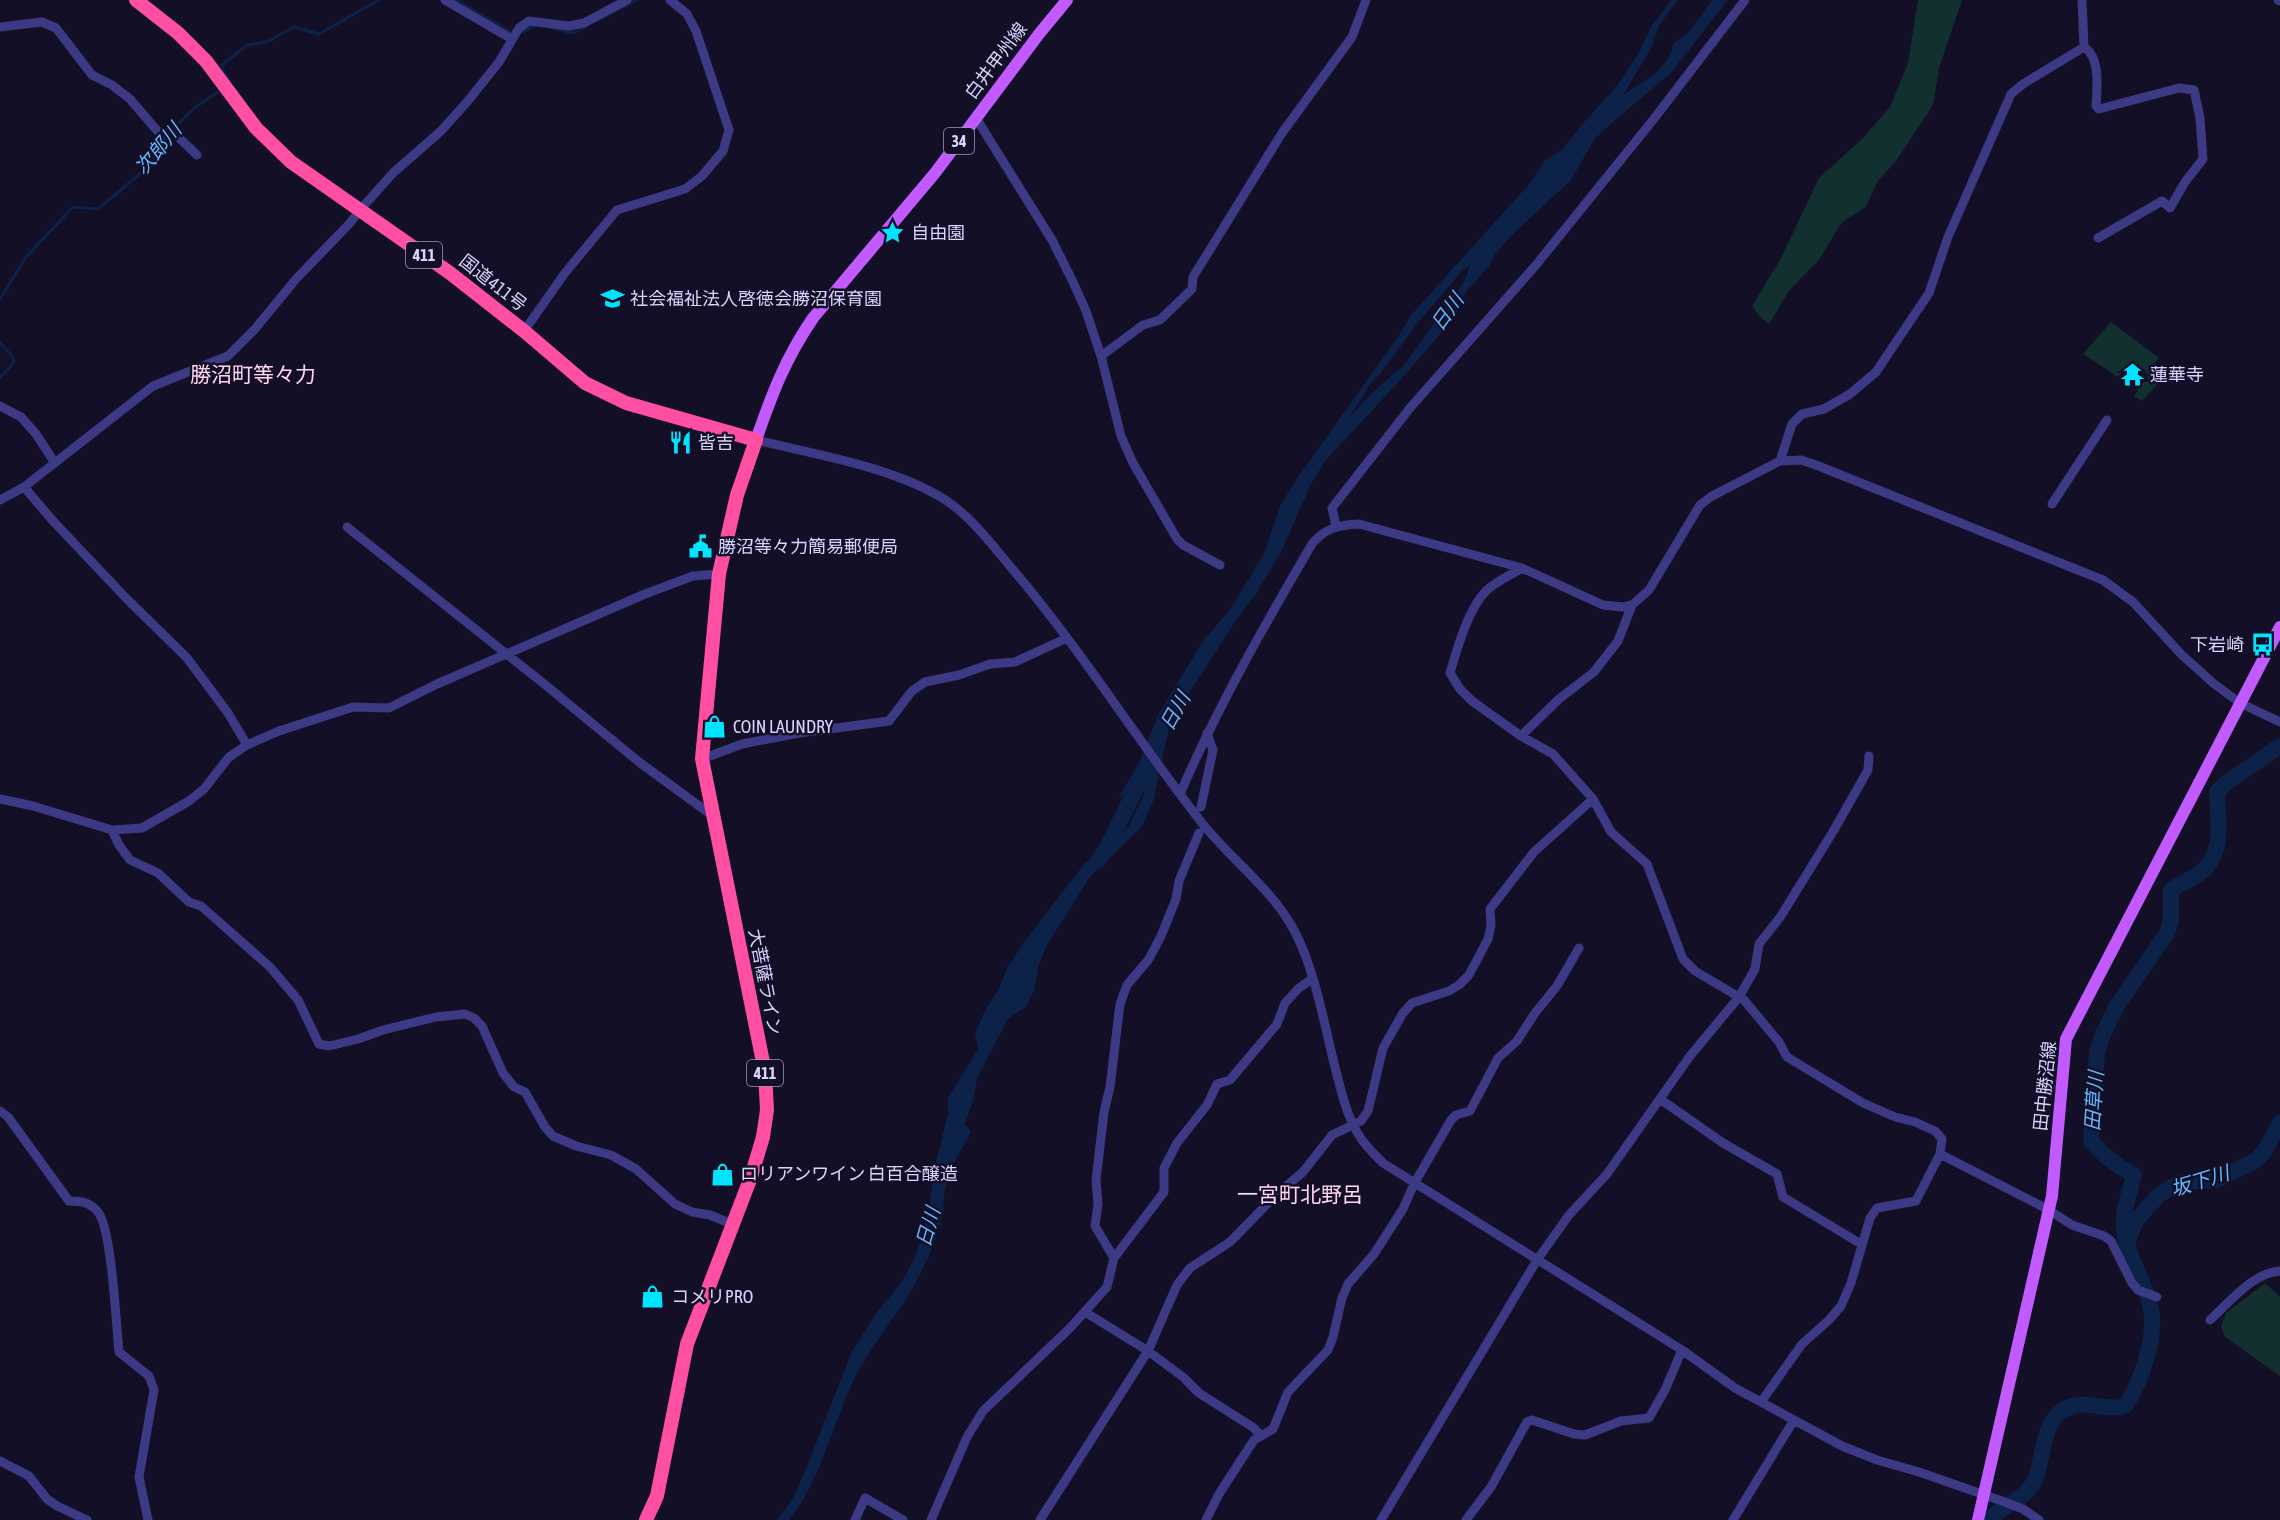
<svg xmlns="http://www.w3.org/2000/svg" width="2280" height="1520" font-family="'Asap Condensed','Noto Sans JP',sans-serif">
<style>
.green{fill:#12302f}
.water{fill:#0c2248;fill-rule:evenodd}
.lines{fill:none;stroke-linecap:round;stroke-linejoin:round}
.stream{stroke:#0c2248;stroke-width:3}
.river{stroke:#0c2248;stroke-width:16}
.minor{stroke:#3d3a85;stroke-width:9}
.major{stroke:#c25bff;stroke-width:12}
.highway{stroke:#ff4fa3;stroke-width:14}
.labels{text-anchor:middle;stroke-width:5;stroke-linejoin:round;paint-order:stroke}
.shield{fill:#130f26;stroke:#9e99be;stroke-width:1.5}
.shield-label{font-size:16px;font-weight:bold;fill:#d9d4ff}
.street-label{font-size:18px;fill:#d9d4ff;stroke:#130f26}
.poi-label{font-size:18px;fill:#d9d4ff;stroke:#130f26;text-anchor:start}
.water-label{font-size:20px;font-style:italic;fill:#62b6ff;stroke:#130f26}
.quarter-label{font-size:21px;fill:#ffd6f0;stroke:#130f26}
</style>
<rect width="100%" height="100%" fill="#130f26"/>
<!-- green -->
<path class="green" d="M1918,0H1962L1939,68L1933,105L1896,161L1877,182L1866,207L1842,222L1819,260L1788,292L1769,324L1760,317L1752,306L1780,260L1819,178L1863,138L1890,107L1908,63Z
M2111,322L2159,358L2149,372L2161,380L2142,401L2134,396L2148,375L2129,363L2118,377L2083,354Z
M2265,1283L2280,1297V1376L2225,1337L2221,1327L2226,1313Z"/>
<!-- water -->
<path class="water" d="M1671,0H1678L1658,27L1652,47L1623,95C1643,81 1669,70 1673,44L1690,31L1712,0H1728L1670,74L1607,127L1594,140L1571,180L1513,234L1495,254L1489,266L1467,291L1439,335L1406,374L1326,460L1312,482L1281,552L1256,594L1237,619L1176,713L1169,727L1154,799L1142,827L1090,877L1047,945L1039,964L1034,991L1026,1007L1009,1018L994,1045L977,1079L973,1101L965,1124L971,1132C961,1150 949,1169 945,1190C943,1197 944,1205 943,1212C939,1229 933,1248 925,1264C909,1302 880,1332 860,1368C833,1417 825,1475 789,1520H777L792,1500L806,1469L851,1353L877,1312L901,1283L913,1261L923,1235L929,1210L934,1170L948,1114V1098L978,1049L975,1034L985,1010L999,989L1007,968L1027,938L1085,863L1129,826L1143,796L1149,771L1128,793L1119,797L1141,759L1159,713L1205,638L1230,610L1264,553L1281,504L1296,480L1399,335L1411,315L1531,182L1545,160L1562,150L1585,121L1616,87L1638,54L1651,27ZM1470,265L1465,280L1405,364L1371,394L1349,418L1369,386L1381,373L1416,325L1462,271Z"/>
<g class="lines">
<!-- stream -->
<path class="stream" d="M456,0L509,31
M596,21L637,0
M552,28L573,33L585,27
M523,32L536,25
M229,81L221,66L247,45L267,42L294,27L319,34L379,0
M172,130L193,109L219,91
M0,299L26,257L73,207L98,209L148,167L152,160L153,150L166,137
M0,343L13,357L14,362L0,378"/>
<!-- river -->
<path class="river" d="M1098,861L1108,846L1149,761
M2129,1238L2136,1220L2160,1194L2181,1182L2216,1180L2255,1161L2264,1152L2280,1123
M1990,1520C2004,1502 2028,1500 2036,1477C2045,1453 2041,1421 2067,1408C2087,1398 2106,1413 2126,1405C2142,1379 2158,1335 2150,1304C2143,1279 2127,1256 2124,1229C2122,1212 2130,1192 2134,1175C2117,1166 2103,1156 2091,1141L2097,1051L2104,1032L2116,1007L2167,933L2171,921V890C2180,883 2191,880 2200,873C2225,854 2218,821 2217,792L2226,783L2280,746"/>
<!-- minor -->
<path class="minor" d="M445,0L512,39
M2082,0L2084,47C2101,58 2097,88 2096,106L2099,109L2179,88L2194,90L2200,118L2203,159L2185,182L2170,208L2162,201L2098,238
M2278,0L2280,1
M0,27L42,22L56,28L92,75L112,85L130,99L160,134H175L197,155
M976,118L1052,240L1073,282L1086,311L1101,356L1121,436L1133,463L1177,539L1183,545L1220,565
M524,331L565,273L617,210L685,189L702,176L723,151L729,130L696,31L687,14L670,0
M1101,356L1143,325L1160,320L1192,289L1193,277L1282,133L1352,37L1366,0
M0,406L21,417L36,434L55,463
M756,440C817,455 890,466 944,499C972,517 993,546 1014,571C1082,651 1137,740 1202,823C1232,861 1274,890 1296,934C1317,976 1325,1030 1337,1075C1342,1094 1347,1115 1357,1132C1363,1144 1373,1153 1383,1163L1682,1350L1735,1388L1794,1420L1842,1446L1877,1460L1919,1472L2002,1501L2023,1509L2039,1520
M1780,461L1792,424L1802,414L1824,409L1850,394L1876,372L1929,293L1948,237L2011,94L2023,84L2084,47
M24,487L54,522L125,597L187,658L228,713L247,745
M0,500L24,487L153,386L228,356L255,329L296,279L350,223L360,210L394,172L441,131L467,102L499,62L519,28L529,21L569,26L584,23L627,0
M2052,504L2107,420
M1336,526L1332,508L1410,408L1536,265L1653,120L1745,0
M347,527L543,683L639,762L713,816
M1522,568C1511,575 1495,582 1486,591C1468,609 1457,649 1450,673L1460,689L1472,701L1521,736L1553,754L1593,799L1611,832L1647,864L1683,959L1695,971L1744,1000L1779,1042L1787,1057L1863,1103L1895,1117L1915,1122L1935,1131L1942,1139L1940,1154L2049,1210L2072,1225L2104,1236L2111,1241L2132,1283L2138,1290L2157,1297
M1521,736L1559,699L1594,672L1618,641L1632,605
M702,759L742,744L799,733L889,721L912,691L925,682L959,675L990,664L1015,662L1067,638
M1180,794C1218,706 1264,626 1312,544C1325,528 1339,525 1359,524L1522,568L1603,605L1623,607L1632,605L1649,590L1700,505L1712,496L1780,461L1801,460L1816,465L2103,580L2133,602L2181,654L2213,683L2240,703L2280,722
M0,799L33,806L112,830L142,828L189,801L204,789L229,757L247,745L279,731L353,707L389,708L437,684L645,594L693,576L719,574
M1201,807L1213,750L1207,733
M112,830L119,845L130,860L158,873L189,902L201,906L270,967L298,1000L319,1044L329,1046L358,1039L383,1030L436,1017L465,1014L474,1018L482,1026L503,1073L514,1087L525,1092L545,1127L553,1136L576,1146L611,1155L636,1169L675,1204L692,1212L710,1215L732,1224
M1660,1099L1723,1143L1777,1174L1783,1197L1861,1244
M0,1111L8,1117L69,1201C81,1201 90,1202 98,1212C112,1230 116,1325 119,1352L149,1376L154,1390L139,1477L148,1520
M1114,1258L1095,1226L1098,1204L1096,1180L1104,1112L1110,1087L1120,1004L1127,985L1149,959L1161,936L1176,899L1179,881L1199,833
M1085,1312L1148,1351L1183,1377L1199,1393L1254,1428L1260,1435
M2210,1320C2230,1302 2252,1273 2280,1271
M1761,1402L1802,1344L1829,1320L1841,1306L1851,1283L1870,1218L1877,1208L1916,1201L1940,1154
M0,1461L29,1476L47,1499L57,1506L87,1520
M855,1520L865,1498L903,1520
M931,1520L967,1437L983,1411L1070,1328L1107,1287L1114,1258L1164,1192V1168L1177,1143L1207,1105L1217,1084L1230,1080L1277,1024L1285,1003L1299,988L1312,979
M1040,1520L1148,1351L1177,1285L1190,1268L1230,1242L1277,1194L1303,1172L1332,1135L1361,1121L1368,1111L1383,1048L1403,1013L1412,1003L1449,991L1459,985L1469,975L1488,939L1491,926L1490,909L1534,852L1593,799
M1206,1520L1219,1494L1254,1440L1273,1429L1288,1392L1328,1350L1333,1337L1342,1298L1348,1284L1374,1254L1403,1209L1414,1184L1451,1120L1456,1115L1470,1111L1498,1058L1517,1041L1535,1013L1557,986L1579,948
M1381,1520L1537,1260L1569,1215L1607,1174L1690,1056L1739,997L1755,969L1759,944L1781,916L1834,830L1868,770L1869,756
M1466,1520L1491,1487L1527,1422L1532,1420L1574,1434L1585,1435L1621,1421L1649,1418L1665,1390L1682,1350
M1733,1520L1794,1420"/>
<!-- major -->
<path class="major" d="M756,440C772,394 785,359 813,318L935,173L1039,34L1067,0
M1978,1520L2052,1196L2066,1039L2280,627"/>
<!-- highway -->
<path class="highway" d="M136,0L178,33L206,61L256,128L291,162L450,273L524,331L585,383L626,403L756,440L737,495L719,574L702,759L765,1072L767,1110L763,1137L751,1177L687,1344L657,1496L646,1520"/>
</g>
<!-- icons -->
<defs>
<symbol id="sight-bare" viewBox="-9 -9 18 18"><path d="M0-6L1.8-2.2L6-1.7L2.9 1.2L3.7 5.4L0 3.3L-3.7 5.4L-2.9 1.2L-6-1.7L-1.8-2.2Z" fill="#00e5ff" stroke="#130f26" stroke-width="2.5" paint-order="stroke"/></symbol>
<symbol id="school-bare" viewBox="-9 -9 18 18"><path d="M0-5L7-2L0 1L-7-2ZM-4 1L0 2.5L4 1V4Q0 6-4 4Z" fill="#00e5ff" stroke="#130f26" stroke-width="2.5" paint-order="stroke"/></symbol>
<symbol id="temple-bare" viewBox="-9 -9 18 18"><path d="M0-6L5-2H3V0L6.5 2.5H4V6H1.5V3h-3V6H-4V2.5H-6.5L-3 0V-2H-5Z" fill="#00e5ff" stroke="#130f26" stroke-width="2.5" paint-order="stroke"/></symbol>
<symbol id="restaurant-bare" viewBox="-9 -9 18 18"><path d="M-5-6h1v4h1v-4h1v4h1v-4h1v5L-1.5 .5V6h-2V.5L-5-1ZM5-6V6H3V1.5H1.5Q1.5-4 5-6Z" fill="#00e5ff" stroke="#130f26" stroke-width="2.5" paint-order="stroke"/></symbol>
<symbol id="civic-bare" viewBox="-9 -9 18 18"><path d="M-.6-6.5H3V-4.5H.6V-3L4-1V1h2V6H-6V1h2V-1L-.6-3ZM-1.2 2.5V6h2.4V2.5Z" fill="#00e5ff" stroke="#130f26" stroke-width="2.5" paint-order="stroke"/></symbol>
<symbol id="bus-bare" viewBox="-9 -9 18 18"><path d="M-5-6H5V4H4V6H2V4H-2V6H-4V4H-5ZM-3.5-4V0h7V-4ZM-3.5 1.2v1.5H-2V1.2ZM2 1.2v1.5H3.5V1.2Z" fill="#00e5ff" stroke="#130f26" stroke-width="2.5" paint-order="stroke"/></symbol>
<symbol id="shop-bare" viewBox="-9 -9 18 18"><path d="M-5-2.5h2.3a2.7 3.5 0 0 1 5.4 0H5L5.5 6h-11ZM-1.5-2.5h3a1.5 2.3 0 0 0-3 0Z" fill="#00e5ff" stroke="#130f26" stroke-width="2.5" paint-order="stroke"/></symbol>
</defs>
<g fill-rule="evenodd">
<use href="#sight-bare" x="876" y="216" width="33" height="33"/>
<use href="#school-bare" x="596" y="282" width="33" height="33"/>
<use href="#temple-bare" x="2116" y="358" width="33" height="33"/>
<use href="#restaurant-bare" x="664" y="426" width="33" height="33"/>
<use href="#civic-bare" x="684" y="530" width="33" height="33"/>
<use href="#bus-bare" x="2246" y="628" width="33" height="33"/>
<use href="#shop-bare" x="698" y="710" width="33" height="33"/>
<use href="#shop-bare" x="706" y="1158" width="33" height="33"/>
<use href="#shop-bare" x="636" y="1280" width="33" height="33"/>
</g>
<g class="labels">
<!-- shield labels -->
<g class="shield">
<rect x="944" y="128" width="30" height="26" rx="4.5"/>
<rect x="406" y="242" width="36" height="26" rx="4.5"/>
<rect x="747" y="1060" width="36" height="26" rx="4.5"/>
</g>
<g class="shield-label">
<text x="959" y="147">34</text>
<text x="424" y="261">411</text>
<text x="765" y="1079">411</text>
</g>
<!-- street labels -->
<g class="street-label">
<text transform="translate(996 61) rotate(-53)" y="6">白井甲州線</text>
<text transform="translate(493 283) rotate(38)" y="6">国道411号</text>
<text transform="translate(765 982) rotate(79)" y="6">大菩薩ライン</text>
<text transform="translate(2045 1086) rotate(-84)" y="6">田中勝沼線</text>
</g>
<!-- poi labels -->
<g class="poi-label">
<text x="911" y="239">自由園</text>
<text x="630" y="305">社会福祉法人啓徳会勝沼保育園</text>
<text x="2150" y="381">蓮華寺</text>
<text x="698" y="449">皆吉</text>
<text x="718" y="553">勝沼等々力簡易郵便局</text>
<text x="2244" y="651" text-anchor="end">下岩崎</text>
<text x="733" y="733">COIN LAUNDRY</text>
<text x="740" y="1180">ロリアンワイン 白百合醸造</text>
<text x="671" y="1303">コメリPRO</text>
</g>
<!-- water labels -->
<g class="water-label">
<text transform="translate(158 149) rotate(-50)" y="7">次郎川</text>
<text transform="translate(1447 312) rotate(-54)" y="7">日川</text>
<text transform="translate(1175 711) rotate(-61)" y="7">日川</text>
<text transform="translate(2094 1101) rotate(-86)" y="7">田草川</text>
<text transform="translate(2200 1181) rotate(-17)" y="7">坂下川</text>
<text transform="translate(928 1227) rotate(-74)" y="7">日川</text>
</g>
<!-- quarter labels -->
<g class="quarter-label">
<text x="253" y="382">勝沼町等々力</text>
<text x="1300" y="1202">一宮町北野呂</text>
</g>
</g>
</svg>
